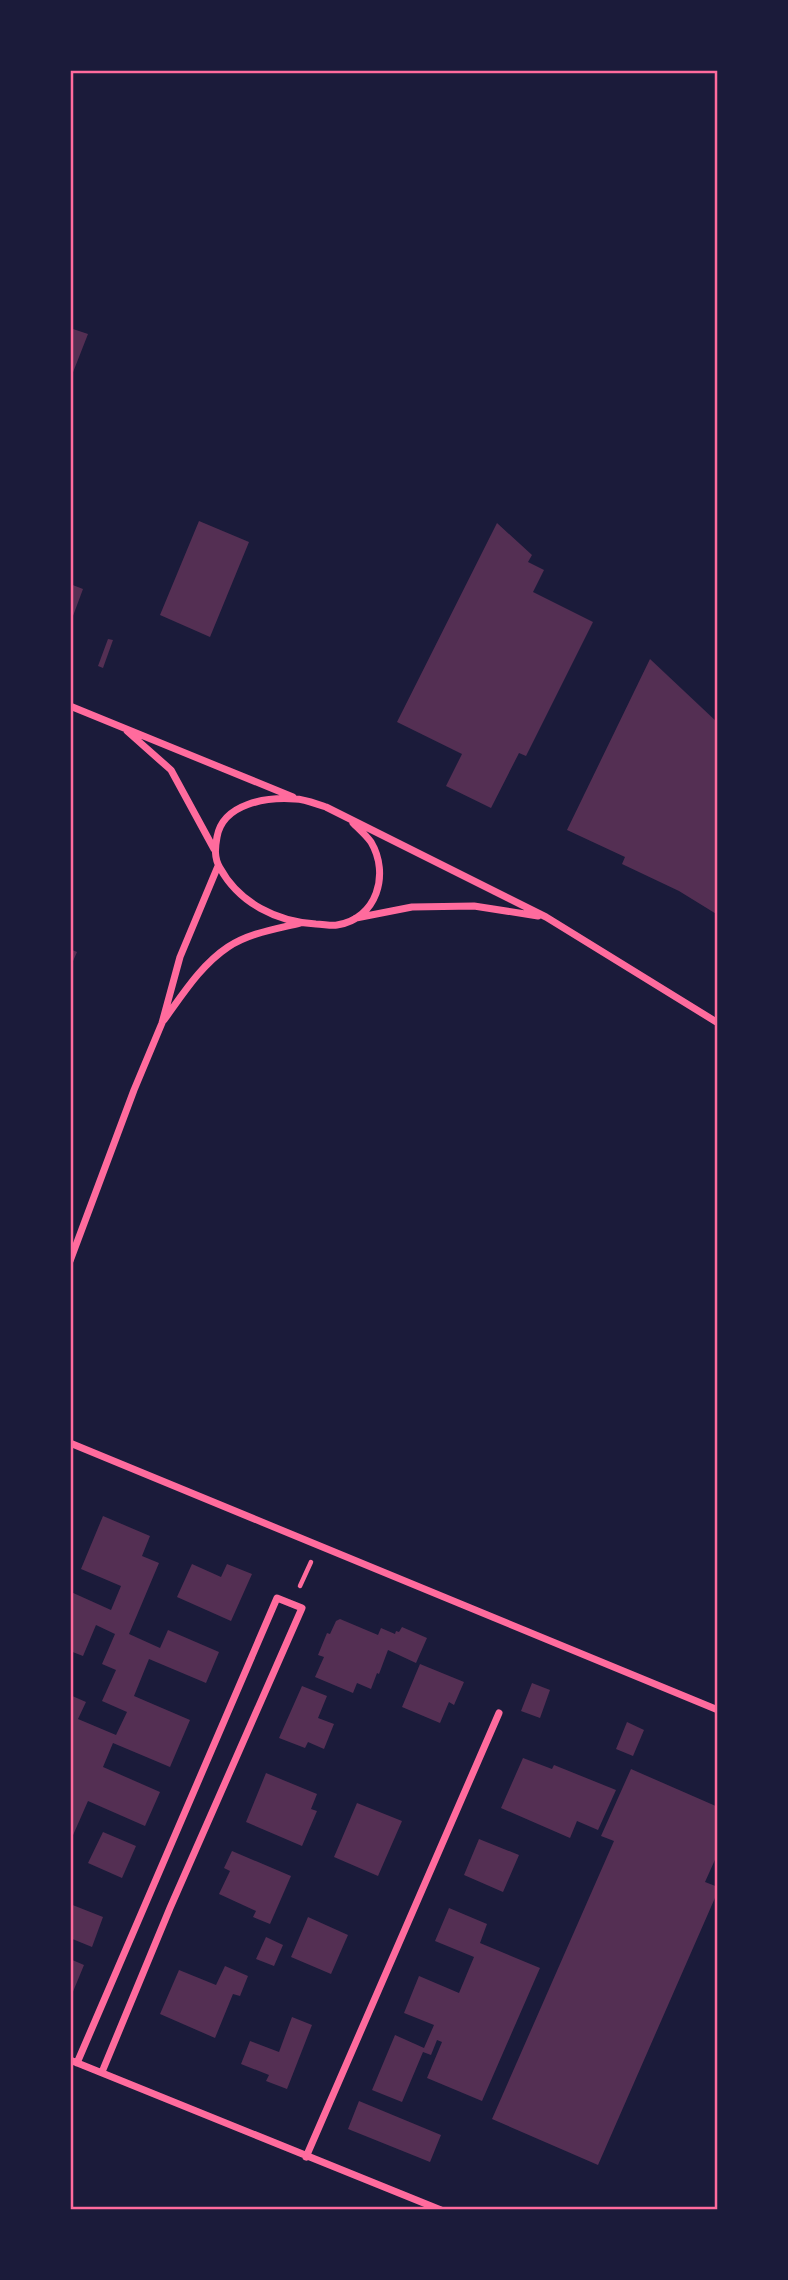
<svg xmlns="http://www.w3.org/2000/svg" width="788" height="2280" font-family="Montserrat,sans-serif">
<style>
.building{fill:#542f53}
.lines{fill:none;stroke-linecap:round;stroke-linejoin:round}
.path{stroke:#ff6b9d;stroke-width:4.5}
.minor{stroke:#ff6b9d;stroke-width:7}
.neatline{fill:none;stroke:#ff6b9d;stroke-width:2.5}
</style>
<rect width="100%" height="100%" fill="#1b1b3a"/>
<!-- building -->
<path class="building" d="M70,328L88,334L70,380Z
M199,521L249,542L210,637L160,615Z
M497,523L532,555L528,562L544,570L533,592L593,622L526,756L519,753L491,808L446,786L462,754L397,722Z
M70,584L83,589L70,624Z
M108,639L113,640L103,668L98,666Z
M650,659L718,723V915L679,891L622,864L625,857L567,830Z
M70,949L77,952L70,968Z
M103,1516L150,1536L142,1556L159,1563L129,1634L160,1648L168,1630L219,1652L206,1683L149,1659L134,1696L190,1720L170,1767L113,1743L103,1767L160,1792L145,1826L88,1801L70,1842V1695L86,1702L78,1719L116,1735L127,1712L102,1701L116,1670L102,1664L115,1634L96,1625L83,1656L70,1651L71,1592L111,1610L121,1586L81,1569Z
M192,1564L221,1577L227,1564L252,1574L231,1621L177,1597Z
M340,1619L378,1635L381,1628L395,1634L396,1631L399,1632L402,1627L427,1638L416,1663L388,1650L379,1674L377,1673L371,1689L357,1683L353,1693L315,1677L324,1657L318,1655L327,1633L330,1634L336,1621Z
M420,1664L464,1682L454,1705L449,1702L440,1723L402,1707Z
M532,1683L550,1690L540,1718L521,1711Z
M302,1686L327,1696L318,1718L334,1724L324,1749L308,1742L305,1748L279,1738Z
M627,1722L644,1730L633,1756L616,1749Z
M523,1758L552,1769L554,1765L616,1790L598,1830L577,1821L570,1838L501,1808Z
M631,1769L718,1807V1853L705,1882L718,1887V1891L598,2165L492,2119L614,1841L601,1836Z
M266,1773L317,1794L311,1809L317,1811L302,1846L246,1822Z
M357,1803L402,1821L378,1876L334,1857Z
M103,1832L136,1846L122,1878L88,1863Z
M479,1839L519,1855L503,1892L464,1875Z
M232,1851L291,1876L270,1924L253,1917L256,1911L219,1894L230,1871L224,1868Z
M70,1904L103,1917L92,1947L70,1938Z
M449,1908L487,1924L480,1943L540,1968L482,2101L427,2078L442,2042L437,2040L431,2055L423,2052L402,2102L372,2090L395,2035L424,2048L434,2025L404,2013L419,1976L459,1993L474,1957L435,1941Z
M308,1917L348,1935L331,1974L291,1957Z
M266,1937L283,1945L274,1966L256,1959Z
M70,1959L84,1965L70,1999Z
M225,1966L248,1976L240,1996L233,1994L215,2038L160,2014L179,1970L216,1985Z
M292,2017L312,2025L287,2089L266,2081L269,2075L241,2064L250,2041L279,2052Z
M359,2101L441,2135L430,2162L348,2129Z"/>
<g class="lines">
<!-- path -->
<path class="path" d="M300,1586L311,1562"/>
<!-- minor -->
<path class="minor" d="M70,706L293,797
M127,731L171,770L214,849
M353,823C359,829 366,835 371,842C390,874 377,919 337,925C331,926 323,924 316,924C277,922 239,903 220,868C214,858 215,848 217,837C223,803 267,797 295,799C305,799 316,804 326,807L546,917L718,1023
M356,918L412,907L474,906L538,916
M164,1020C183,994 201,965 228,947C249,933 276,929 300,923
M70,1261L134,1090L162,1023L180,957L218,866
M70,1443L718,1710
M70,2060L441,2210
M77,2063L277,1598L302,1608L170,1908L102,2072
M306,2157L499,1713"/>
</g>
<!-- border -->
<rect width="788" height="2280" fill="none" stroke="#1b1b3a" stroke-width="144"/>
<rect x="72" y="72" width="644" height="2136" class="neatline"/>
</svg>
